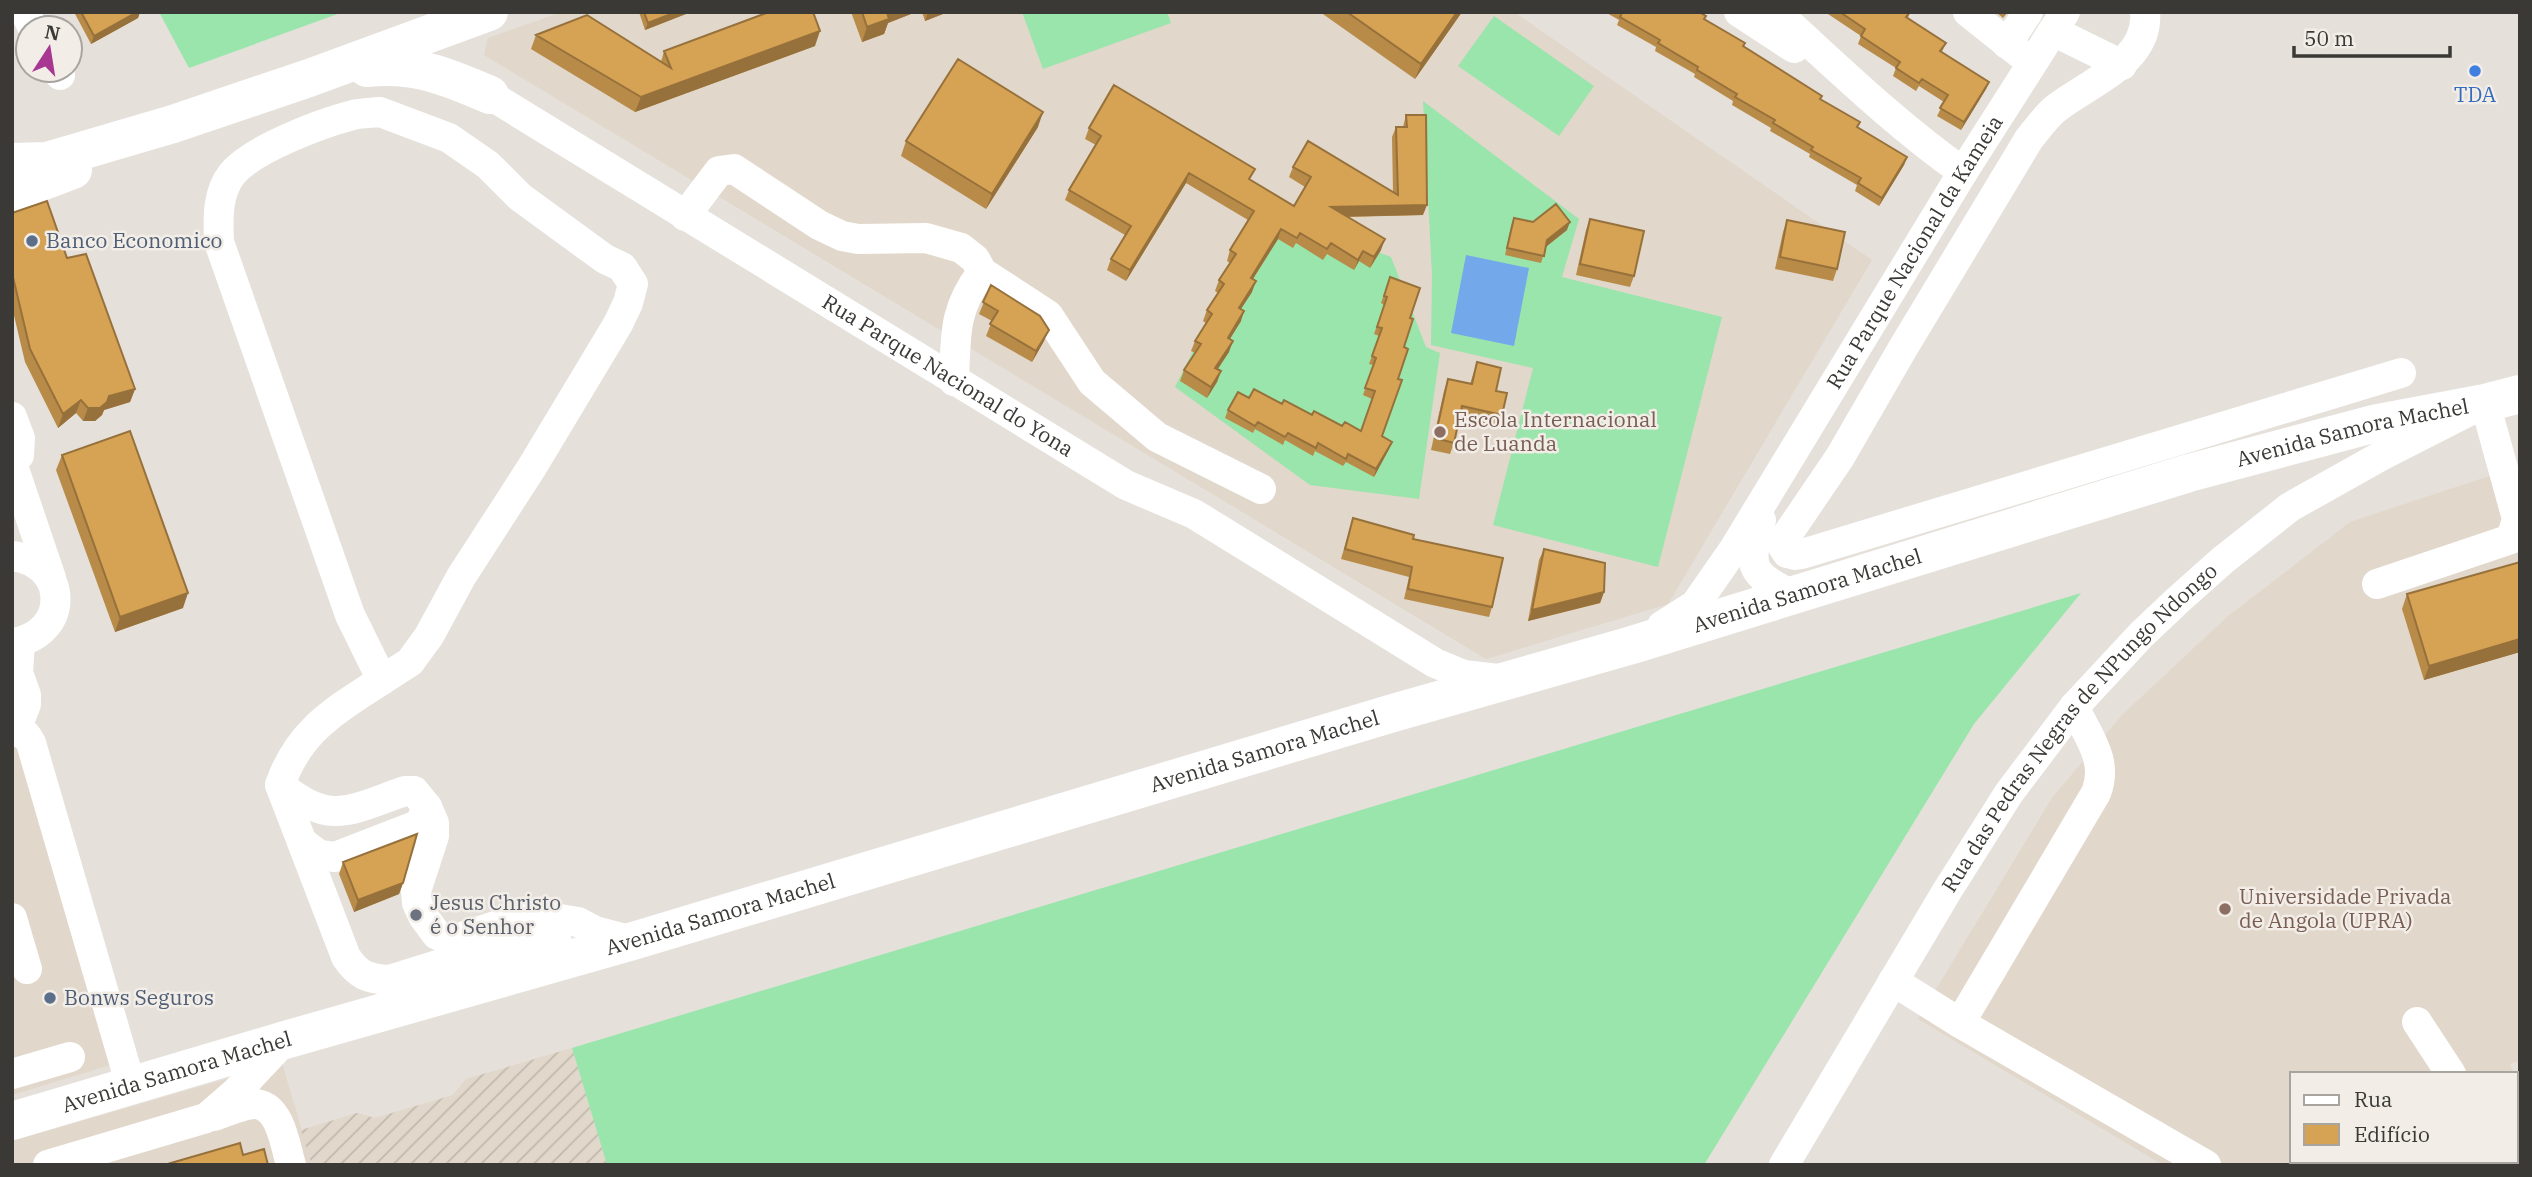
<svg xmlns="http://www.w3.org/2000/svg" width="2532" height="1177" font-family="'IBM Plex Serif',serif">
<style>
.built{fill:#e1d7ca}
.industrial{fill:url(#industrial-furrows)}
.grass{fill:#99e5ac}
.water{fill:#73a9eb}
.lines{fill:none;stroke-linecap:round;stroke-linejoin:round}
.minor{stroke:#fff;stroke-width:30}
.major{stroke:#fff;stroke-width:38}
.wall{fill:#b88b48}
.shaded-wall{fill:#96713b}
.building{fill:#d6a254;stroke:#96713b;stroke-width:2}
.shop-dot{fill:#3f7fe0;stroke:#f2ede7;stroke-width:2.5}
.service-dot{fill:#5c6f8a;stroke:#f2ede7;stroke-width:2.5}
.education-dot{fill:#8d6e63;stroke:#f2ede7;stroke-width:2.5}
.worship-dot{fill:#6b7280;stroke:#f2ede7;stroke-width:2.5}
.labels{text-anchor:middle;stroke-width:5;stroke-linejoin:round;paint-order:stroke}
.shop-label{font-size:21px;fill:#366cbe;stroke:#f2ede7}
.service-label{font-size:21px;fill:#4e5e75;stroke:#f2ede7;text-anchor:start}
.street-label{font-size:21px;fill:#3a3936;stroke:#f2ede7}
.education-label{font-size:21px;fill:#785e54;stroke:#f2ede7;text-anchor:start}
.worship-label{font-size:21px;fill:#5b616d;stroke:#f2ede7;text-anchor:start}
</style>
<defs>
<pattern id="industrial-furrows" width="10" height="10" patternUnits="userSpaceOnUse" patternTransform="scale(1.75)"><rect width="10" height="10" fill="#e1d7ca"/><path d="M-1 1l2-2M0 10L10 0M9 11l2-2" fill="none" stroke="#c2b9ae"/></pattern>
</defs>
<rect width="100%" height="100%" fill="#e5e0da"/>
<!-- built -->
<path class="built" d="M562,12H1514L1872,260L1668,604L1486,659L484,55L488,38Z
M2520,466V1061L2510,1064L2514,1074H2292V1161H2516V1078L2520,1086V1165H2163L1918,1019L2052,798L2122,715L2227,617L2350,522Z
M19,739L117,1063L12,1095V741Z
M282,1063L312,1165H12V1141Z"/>
<!-- industrial -->
<path class="industrial" d="M572,1048L607,1165H312L301,1130L357,1113L375,1118L453,1095L466,1079Z"/>
<!-- grass -->
<path class="grass" d="M159,12H343L189,68Z
M1022,12H1167L1171,23L1043,69Z
M1494,16L1594,86L1559,136L1458,66Z
M1423,101L1579,219L1562,277L1722,317L1658,567L1493,525L1533,368L1431,345L1432,275Z
M1264,209L1391,257L1426,347L1440,353L1419,499L1310,485L1175,387Z
M2081,593L1974,724L1704,1165H607L572,1048Z"/>
<!-- water -->
<path class="water" d="M1466,255L1529,268L1514,346L1451,333Z"/>
<g class="lines">
<!-- minor -->
<g class="minor">
<path d="M25,12L33,28"/>
<path d="M1739,12L1794,48"/>
<path d="M1776,12C1837,67 1896,125 1963,172"/>
<path d="M1968,12L2032,63"/>
<path d="M2145,12C2150,62 2086,84 2054,110C2045,118 2037,129 2029,139L1903,348L1840,457L1787,535L1782,545L1787,553L1795,555L1802,554L2401,373"/>
<path d="M2053,31L2122,65"/>
<path d="M2007,44L2028,12"/>
<path d="M57,70L60,75"/>
<path id="s1" d="M490,95L1126,485L1194,514L1435,663L1464,675L1498,679"/>
<path d="M380,112L449,138L488,165L520,197L605,259L622,267L633,284L628,303L618,324L532,467L461,577L429,636L410,662L382,680L350,615L219,242C218,219 217,193 232,174C252,149 322,123 353,115C361,113 371,113 380,112Z"/>
<path d="M685,216L719,171L734,169L819,225L842,236L858,239L926,238L961,248L975,259L982,272L1048,315L1092,382L1157,437L1261,489"/>
<path d="M954,381C956,335 953,310 982,272"/>
<path d="M12,417L20,438L19,455L12,459"/>
<path d="M12,463L51,578"/>
<path d="M1761,520C1746,568 1751,574 1794,596"/>
<path d="M12,556C70,563 70,635 12,643"/>
<path id="s2" d="M1662,626L1695,605L1734,549L1963,172L2065,12"/>
<path d="M382,680C336,710 299,730 280,785L346,957C358,975 368,979 389,980L537,934L552,935L557,942L553,950L528,968"/>
<path d="M12,730L26,735L31,743L131,1086"/>
<path d="M16,730L26,704V695L18,673L20,642"/>
<path d="M280,785C330,827 350,810 405,791H414L427,807L420,824L335,857L319,855L302,842"/>
<path d="M427,807L434,823V836L416,891L417,903L423,916L437,935L453,940L516,919L554,918L578,922L595,931L633,941"/>
<path d="M12,918L27,969"/>
<path d="M1893,981L1960,1023L2206,1165"/>
<path d="M2417,1022L2451,1074"/>
<path d="M1960,1023L2096,793C2109,761 2088,736 2074,707"/>
<path d="M12,1074L70,1057"/>
<path d="M214,1116C226,1112 245,1103 257,1104C281,1108 285,1145 291,1165"/>
<path d="M2503,1161L2504,1165"/>
<path d="M48,1165L206,1118L236,1092L285,1040"/>
<path id="s3" d="M1784,1165L1947,891L2009,793L2074,707L2141,635L2178,600L2223,560L2290,507L2381,456L2485,403L2517,519L2511,539L2377,584"/>
</g>
<!-- major -->
<g class="major">
<path d="M367,68C415,63 446,76 490,95"/>
<path d="M12,162L47,161L173,124L309,78L489,12"/>
<path d="M12,193L73,170"/>
<path id="s4" d="M12,1121L285,1040L633,941L1393,713L1632,645L2189,473L2373,424L2485,403L2520,394"/>
</g>
</g>
<!-- wall -->
<path class="wall" d="M74,12H140L138,18L91,44Z
M639,12H691L645,30Z
M851,12H916L888,23L884,34L862,42Z
M922,12H948L925,21Z
M1320,12H1462L1415,79Z
M1605,12H1699L1705,19L1745,43L1744,47L1820,100L1860,122L1858,127L1907,157L1904,165L1879,206L1855,191L1857,185L1809,157L1810,154L1770,131L1771,128L1732,105L1733,101L1694,77L1695,74L1655,51L1656,47L1617,25L1619,20Z
M1825,12H1910L1908,18L1946,43L1942,52L1989,82L1986,89L1961,130L1937,116L1944,102L1919,86L1916,91L1893,76L1896,68L1858,44L1861,36Z
M1996,12H2008L2003,18Z
M536,35L661,62L664,51L815,46L635,112L531,49Z
M1406,115L1423,215L1347,217L1381,250L1370,268L1359,261L1354,270L1327,254L1323,260L1296,243L1293,248L1278,239L1253,279L1252,292L1241,309V321L1230,339L1229,352L1217,369L1221,371L1217,382L1207,398L1180,381L1184,370L1195,353L1191,351L1195,341L1206,323L1203,321L1207,310L1218,293L1215,291L1219,280L1230,263L1227,261L1230,250L1248,220L1186,183L1126,281L1107,270L1111,259L1125,235L1065,200L1069,190L1096,145L1085,139L1089,128L1251,180L1294,206L1305,187L1289,177L1293,167L1393,192L1392,137L1396,127H1403Z
M1038,127L986,209L901,156L906,141Z
M12,213L67,258L135,389L130,402L104,410L102,415L95,421H83L76,413L58,428L25,362L12,307Z
M1514,218L1567,230L1546,247L1541,263L1505,255L1511,226Z
M1590,219L1634,276L1630,287L1576,275L1586,230Z
M1787,220L1837,269L1833,281L1775,269L1783,232Z
M1390,277L1410,318L1382,436L1392,442L1389,449L1374,477L1346,462L1343,466L1315,451L1313,456L1285,440L1283,445L1255,429L1253,433L1225,418L1228,410L1249,398L1282,404L1342,426L1361,431L1372,399L1363,395L1373,365L1369,364L1379,336L1374,334L1384,305L1381,303Z
M991,285L1044,341L1032,362L986,336L992,321L979,314Z
M1477,362L1496,391L1502,415L1498,427L1459,418L1454,443L1450,454L1431,450L1444,391L1448,379L1470,384Z
M62,455L183,608L115,632L56,470Z
M1353,518L1413,539L1492,607L1489,617L1404,599L1409,577L1341,559Z
M1544,549L1604,592L1600,603L1528,621L1539,560Z
M2520,562V652L2424,680L2402,609L2407,594Z
M343,862L403,883L399,894L354,912L339,874Z"/>
<!-- shaded-wall -->
<path class="shaded-wall" d="M137,12H140L138,18L91,44L94,36Z
M676,12H691L645,30L648,23Z
M886,12H916L888,23L884,34L862,42L867,27Z
M928,12H948L925,21Z
M1457,12H1462L1415,79L1421,64Z
M820,31L815,46L635,112L641,97Z
M1989,82L1986,89L1961,130L1964,122Z
M1043,112L1038,127L986,209L992,194Z
M1907,157L1904,165L1879,206L1882,198Z
M1189,173L1186,183L1126,281L1130,270Z
M1427,205L1423,215L1327,217L1331,207Z
M1570,222L1567,230L1544,248L1547,240Z
M1281,229L1278,239L1247,288L1251,278Z
M1385,239L1381,250L1370,268L1374,257Z
M1363,251L1359,261L1354,270L1358,260Z
M1256,281L1252,292L1235,318L1239,308Z
M1244,311L1241,321L1224,348L1228,338Z
M1049,330L1044,341L1032,362L1036,351Z
M1233,341L1229,352L1212,378L1215,368Z
M1221,371L1217,382L1207,398L1211,387Z
M135,389L130,402L104,410L102,415L95,421H83L88,408L109,396Z
M81,400L76,413L58,428L63,414Z
M1392,442L1389,449L1374,477L1376,469Z
M1604,592L1600,603L1528,621L1532,610Z
M188,593L183,608L115,632L120,617Z
M2520,639V652L2424,680L2429,666Z
M403,883L399,894L354,912L358,900Z"/>
<!-- building -->
<path class="building" d="M81,12H137L94,36Z
M644,12H676L648,23Z
M769,12H813L820,31L641,97L536,35L587,15L671,68L664,51Z
M862,12H887L889,19L867,27Z
M1347,12H1457L1421,64Z
M1621,12H1699L1706,16L1704,19L1745,43L1743,46L1822,96L1820,99L1860,122L1857,127L1907,157L1882,198L1858,183L1861,178L1811,150L1813,147L1773,123L1775,120L1735,97L1737,94L1697,70L1698,67L1658,43L1660,40L1620,17L1622,13Z
M1840,12H1910L1906,17L1946,43L1940,51L1989,82L1964,122L1940,108L1948,95L1922,79L1919,83L1896,68L1900,62L1861,36L1865,29Z
M958,59L1043,112L992,194L906,141Z
M1114,85L1255,169L1249,179L1294,206L1311,177L1293,167L1308,141L1398,195L1396,127H1407L1406,115H1426L1427,205L1331,207L1385,239L1374,257L1363,251L1358,260L1331,243L1327,249L1300,233L1297,238L1281,229L1251,278L1256,281L1239,308L1244,311L1228,338L1233,341L1215,368L1221,371L1211,387L1184,370L1201,344L1195,341L1212,314L1207,310L1224,284L1219,280L1236,254L1230,250L1254,211L1189,173L1130,270L1111,259L1131,226L1069,190L1101,136L1089,128Z
M47,201L67,258L86,254L135,389L109,396L107,402L100,408H88L81,400L63,414L30,349L12,273V213Z
M1556,204L1570,222L1547,240L1544,256L1507,248L1514,218L1533,222Z
M1590,219L1644,231L1634,276L1580,264Z
M1787,220L1845,232L1837,269L1780,257Z
M1390,277L1420,288L1410,318L1413,319L1404,347L1408,349L1398,379L1402,380L1382,436L1392,442L1376,469L1348,454L1346,459L1318,443L1316,448L1288,433L1285,437L1258,422L1255,426L1228,410L1238,392L1249,398L1254,389L1282,404L1284,400L1312,415L1314,411L1342,426L1345,422L1361,431L1375,391L1365,388L1376,358L1372,356L1382,328L1377,327L1387,297L1384,296Z
M991,285L1040,316L1049,330L1036,351L990,324L998,311L983,302Z
M1477,362L1501,368L1496,391L1507,393L1502,415L1462,406L1454,443L1435,438L1448,379L1472,384Z
M130,431L188,593L120,617L62,455Z
M1353,518L1414,535L1413,539L1503,558L1492,607L1408,589L1412,567L1345,549Z
M1544,549L1605,563L1604,592L1532,610Z
M2520,562V639L2429,666L2407,594Z
M417,834L403,883L358,900L343,862Z
M240,1143L243,1155L264,1149L268,1165H164Z"/>
<!-- markers -->
<circle class="shop-dot" cx="2475" cy="71" r="7"/>
<g class="service-dot">
<circle cx="32" cy="241" r="7"/>
<circle cx="50" cy="998" r="7"/>
</g>
<g class="education-dot">
<circle cx="1440" cy="432" r="7"/>
<circle cx="2225" cy="909" r="7"/>
</g>
<circle class="worship-dot" cx="416" cy="915" r="7"/>
<g class="labels">
<!-- shop labels -->
<g class="shop-label">
<text x="2475" y="102">TDA</text>
</g>
<!-- service labels -->
<g class="service-label">
<text x="46" y="248">Banco Economico</text>
<text x="64" y="1005">Bonws Seguros</text>
</g>
<!-- street labels -->
<g class="street-label">
<text dy="7" stroke="none"><textPath href="#s2" startOffset="455">Rua Parque Nacional da Kameia</textPath></text>
<text dy="7" stroke="none"><textPath href="#s1" startOffset="537">Rua Parque Nacional do Yona</textPath></text>
<text dy="7" stroke="none"><textPath href="#s4" startOffset="2440">Avenida Samora Machel</textPath></text>
<text dy="7" stroke="none"><textPath href="#s4" startOffset="1872">Avenida Samora Machel</textPath></text>
<text dy="7" stroke="none"><textPath href="#s3" startOffset="530">Rua das Pedras Negras de NPungo Ndongo</textPath></text>
<text dy="7" stroke="none"><textPath href="#s4" startOffset="1306">Avenida Samora Machel</textPath></text>
<text dy="7" stroke="none"><textPath href="#s4" startOffset="738">Avenida Samora Machel</textPath></text>
<text dy="7" stroke="none"><textPath href="#s4" startOffset="172">Avenida Samora Machel</textPath></text>
</g>
<!-- education labels -->
<g class="education-label">
<text x="1454" y="427">Escola Internacional<tspan x="1454" dy="24">de Luanda</tspan></text>
<text x="2239" y="904">Universidade Privada<tspan x="2239" dy="24">de Angola (UPRA)</tspan></text>
</g>
<!-- worship labels -->
<g class="worship-label">
<text x="430" y="910">Jesus Christo<tspan x="430" dy="24">é o Senhor</tspan></text>
</g>
</g>
<!-- border -->
<rect width="2532" height="1177" fill="none" stroke="#3a3936" stroke-width="28"/>
<!-- legend -->
<rect x="2290" y="1072" width="228" height="91" fill="#f2ede7" stroke="#a8a5a0" stroke-width="2"/>
<rect x="2304" y="1095" width="35" height="10" fill="#ffffff" stroke="#a8a5a0" stroke-width="2"/>
<text x="2354" y="1107" font-size="21" fill="#3a3936">Rua</text>
<rect x="2304" y="1124" width="35" height="21" fill="#d6a254" stroke="#a8a5a0" stroke-width="2"/>
<text x="2354" y="1142" font-size="21" fill="#3a3936">Edifício</text>
<!-- north arrow -->
<g transform="translate(49 49) rotate(12)"><circle r="33" fill="#f2ede7" stroke="#a8a5a0" stroke-width="2"/>
<path d="M0-5L12 26L0 18L-12 26Z" fill="#a83792"/>
<text y="-10" font-size="19" font-weight="bold" text-anchor="middle" fill="#3a3936">N</text>
</g>
<!-- scale -->
<path d="M2294 46v10h156v-10" fill="none" stroke="#3a3936" stroke-width="3.5"/>
<text x="2304" y="46" font-size="21" fill="#3a3936" stroke="#f2ede7" stroke-width="5" paint-order="stroke">50 m</text>
</svg>
